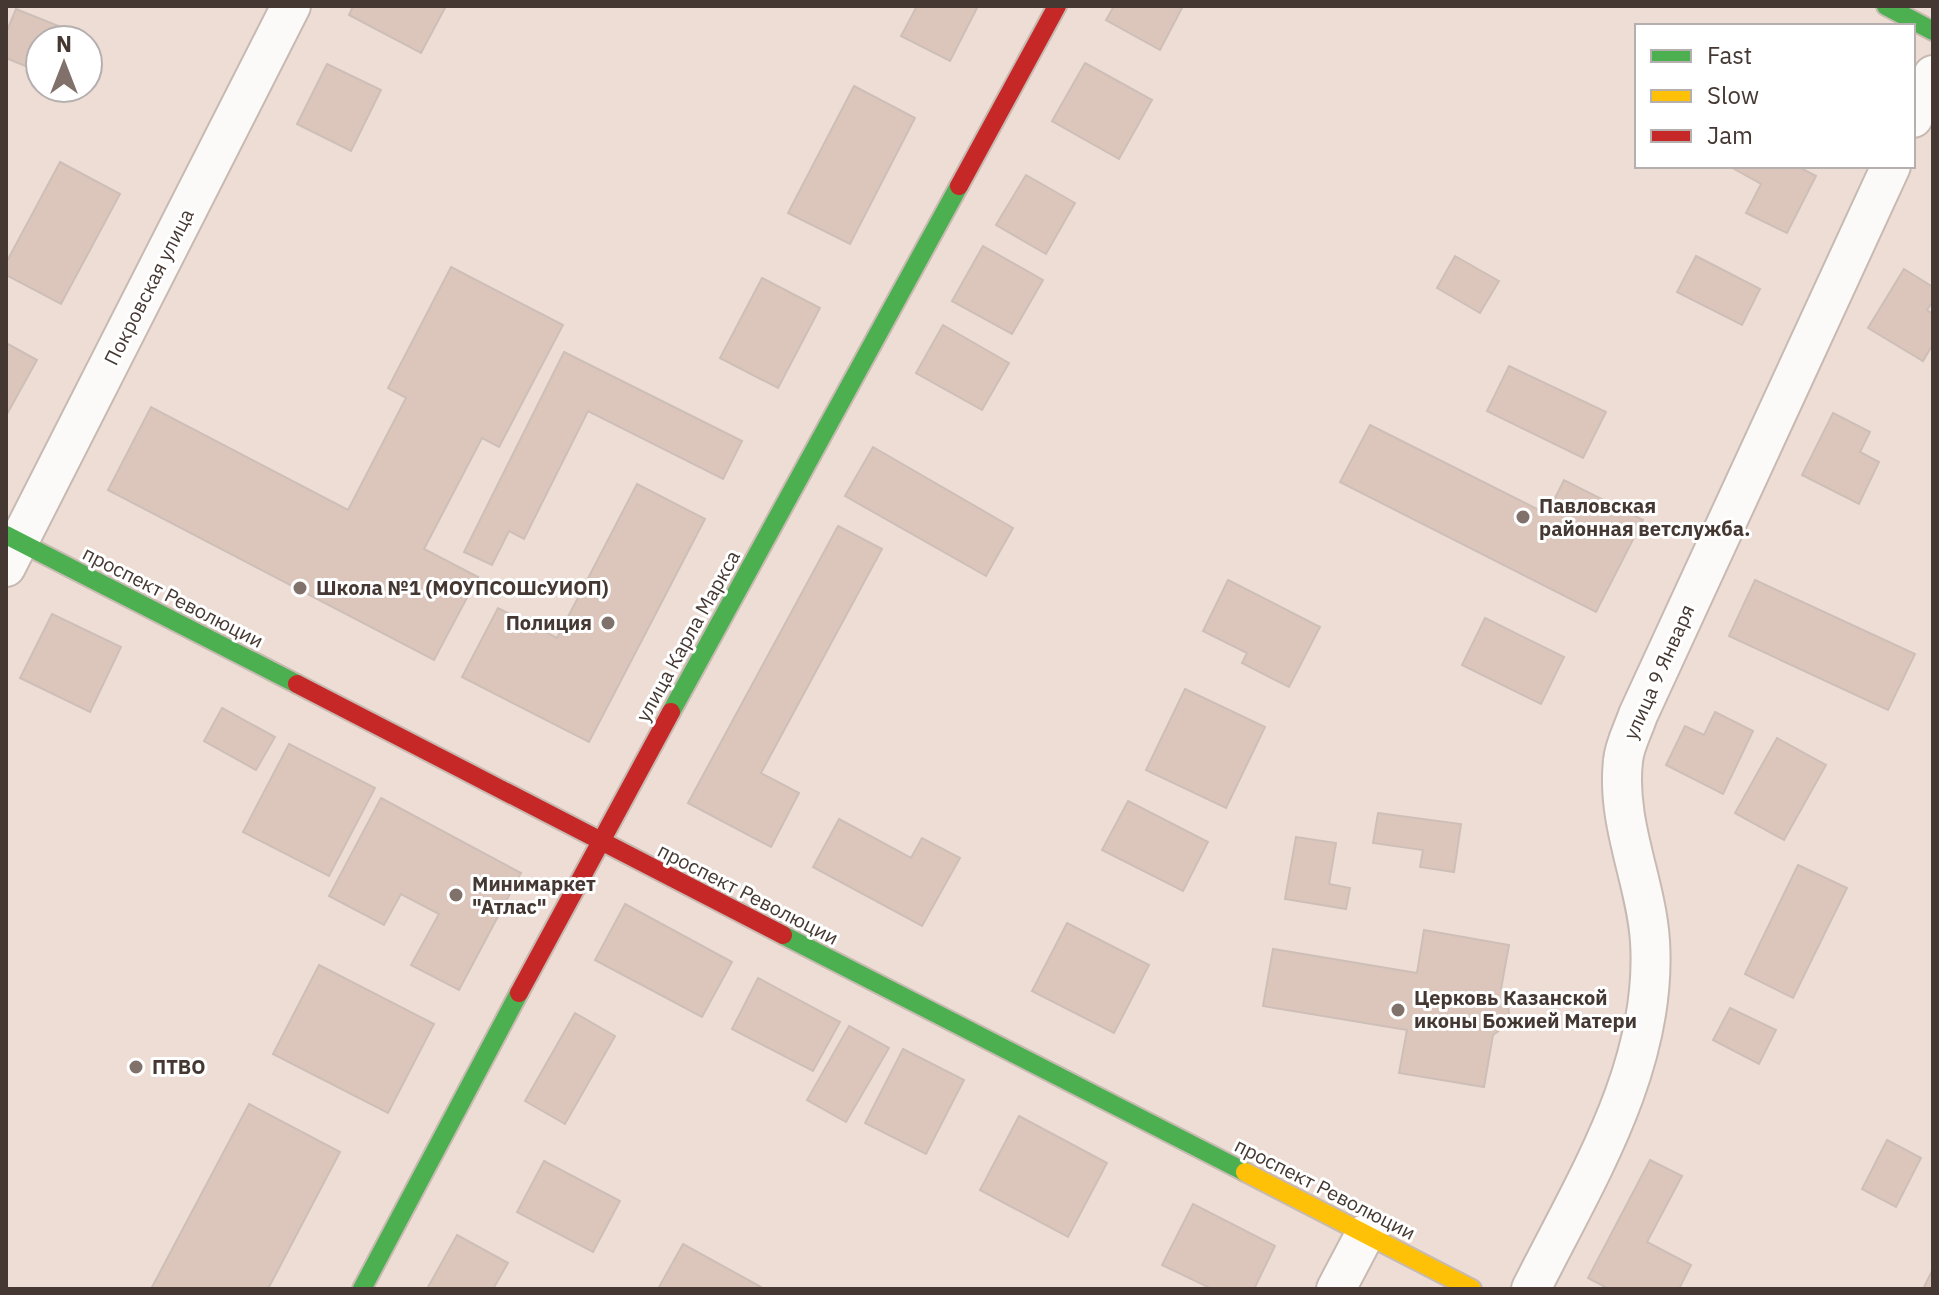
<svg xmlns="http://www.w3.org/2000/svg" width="1939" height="1295" font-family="'IBM Plex Sans',sans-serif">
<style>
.building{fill:#dcc6bb;stroke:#cdbfb8;stroke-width:2}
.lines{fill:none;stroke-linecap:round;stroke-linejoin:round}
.street-casing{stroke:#c7bab2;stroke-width:42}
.fast-casing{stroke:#c7bab2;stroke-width:22}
.slow-casing{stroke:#c7bab2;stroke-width:22}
.jam-casing{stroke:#c7bab2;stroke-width:22}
.street{stroke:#fcfaf9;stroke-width:38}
.fast{stroke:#4caf50;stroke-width:18}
.slow{stroke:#ffc107;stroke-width:18}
.jam{stroke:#c62828;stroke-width:18}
.poi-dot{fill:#80726b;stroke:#fff;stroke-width:3}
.labels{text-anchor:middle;stroke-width:6;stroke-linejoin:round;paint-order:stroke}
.street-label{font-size:20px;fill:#453832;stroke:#fff}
.poi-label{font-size:20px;font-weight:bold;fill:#453832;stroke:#fff;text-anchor:start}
</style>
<rect width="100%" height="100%" fill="#eeddd4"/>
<!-- building -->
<path class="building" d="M353,6H446L421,53L349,15Z
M917,6H978L950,61L901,36Z
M1114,6H1183L1160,50L1106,20Z
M16,9L81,35L79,40H40V72L6,58V33Z
M1085,63L1152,100L1119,159L1052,121Z
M327,64L381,90L351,151L297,124Z
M854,86L915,118L850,244L788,213Z
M60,162L120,194L61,304L6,275V263Z
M1729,166H1797L1816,176L1787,233L1746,213L1761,184Z
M1026,175L1075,203L1046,254L996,225Z
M983,246L1043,280L1012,334L952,301Z
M1455,256L1499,281L1480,313L1437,288Z
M1696,256L1760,289L1742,325L1677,292Z
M451,267L563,325L499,447L482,438L424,549L478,577L434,660L108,490L151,407L348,510L406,398L388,388Z
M1904,269L1933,287V301L1927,310L1933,314V344L1923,361L1868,328Z
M762,278L820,308L778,388L720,358Z
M943,325L1009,363L982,410L916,373Z
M6,343L37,360L6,416Z
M564,352L742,441L723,479L588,411L524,539L509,531L492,565L464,552Z
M1509,366L1606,412L1583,458L1487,411Z
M1833,413L1870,432L1860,452L1879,462L1859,504L1802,475Z
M1370,425L1547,514L1564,480L1643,520L1596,612L1340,482Z
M873,447L1013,528L986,576L845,496Z
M637,484L705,519L589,742L462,677L498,608L557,638Z
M838,526L882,549L761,773L799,793L771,847L688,803Z
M1228,580L1320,627L1289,687L1242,663L1247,653L1203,631Z
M1755,580L1915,654L1888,710L1729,636Z
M52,614L121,647L90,712L20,678Z
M1485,618L1564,657L1541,704L1462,665Z
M1185,689L1265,727L1226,808L1146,770Z
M222,708L275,737L256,770L204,741Z
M1715,712L1753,731L1723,794L1666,765L1685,726L1704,735Z
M1777,738L1826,765L1784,840L1735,813Z
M289,744L375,788L329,876L243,832Z
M381,798L521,873L459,990L411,965L439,914L401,894L384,925L329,896Z
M1128,801L1208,842L1183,891L1102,850Z
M1378,813L1461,824L1454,872L1420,867L1423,850L1373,843Z
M839,819L911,858L922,838L960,858L922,926L813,867Z
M1296,837L1336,843L1329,884L1350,888L1346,909L1285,899Z
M1798,865L1847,888L1793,998L1745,974Z
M625,904L732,962L702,1017L595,960Z
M1067,923L1149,965L1114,1033L1032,991Z
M1424,930L1509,945L1501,989L1508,1001L1509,1014L1504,1027L1493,1035L1484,1087L1399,1073L1407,1030L1263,1006L1273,949L1417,973Z
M319,965L434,1024L388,1113L273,1054Z
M758,978L840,1022L813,1071L732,1029Z
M1730,1008L1776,1030L1759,1064L1713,1040Z
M575,1013L615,1036L565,1124L525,1101Z
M849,1026L889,1048L846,1122L807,1100Z
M903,1049L964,1080L926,1154L865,1123Z
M249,1104L340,1152L268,1289H151Z
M1019,1116L1107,1163L1068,1237L980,1190Z
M1887,1140L1921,1158L1896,1207L1862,1189Z
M1650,1160L1682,1176L1647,1242L1691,1265L1679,1289H1609L1588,1278Z
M544,1161L620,1201L593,1252L517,1212Z
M1193,1204L1275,1246L1254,1289H1212L1162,1265Z
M457,1235L508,1263L493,1289H427Z
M683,1244L761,1287L760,1289H658Z
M1933,1269V1289H1923Z"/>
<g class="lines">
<defs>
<path id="street" d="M1913,118L1933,75
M6,567L291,6
M1336,1289L1365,1234
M1531,1289C1585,1181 1658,1067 1650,941C1646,881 1616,823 1623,761C1624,746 1633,730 1638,715L1891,166"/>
<path id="fast" d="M1886,6L1933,31
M6,535L297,684
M671,712L959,186
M783,935L1245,1172
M362,1289L519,993"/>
<path id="slow" d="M1245,1172L1472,1289"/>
<path id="jam" d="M959,186L1057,6
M297,684L783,935
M519,993L671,712"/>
</defs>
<!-- street casing -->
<use href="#street" class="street-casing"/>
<!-- fast casing -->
<use href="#fast" class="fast-casing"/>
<!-- slow casing -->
<use href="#slow" class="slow-casing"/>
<!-- jam casing -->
<use href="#jam" class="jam-casing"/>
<!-- street -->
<use href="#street" class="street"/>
<!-- fast -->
<use href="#fast" class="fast"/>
<!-- slow -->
<use href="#slow" class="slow"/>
<!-- jam -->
<use href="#jam" class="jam"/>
</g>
<!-- markers -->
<g class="poi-dot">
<circle cx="1523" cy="517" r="8"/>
<circle cx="300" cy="588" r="8"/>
<circle cx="608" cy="623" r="8"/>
<circle cx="456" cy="895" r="8"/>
<circle cx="1398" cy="1010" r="8"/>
<circle cx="136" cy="1067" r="8"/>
</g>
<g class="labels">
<!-- street labels -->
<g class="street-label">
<text transform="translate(149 287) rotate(-63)" y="7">Покровская улица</text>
<text transform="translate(173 597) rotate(27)" y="7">проспект Революции</text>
<text transform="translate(688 636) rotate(-61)" y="7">улица Карла Маркса</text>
<text transform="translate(1659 672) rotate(-66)" y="7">улица 9 Января</text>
<text transform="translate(748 894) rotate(27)" y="7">проспект Революции</text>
<text transform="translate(1325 1189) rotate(27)" y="7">проспект Революции</text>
</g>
<!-- poi labels -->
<g class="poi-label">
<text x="1539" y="513">Павловская<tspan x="1539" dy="23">районная ветслужба.</tspan></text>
<text x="316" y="595">Школа №1 (МОУПСОШсУИОП)</text>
<text x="592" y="630" text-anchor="end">Полиция</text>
<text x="472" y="891">Минимаркет<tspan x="472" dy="23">"Атлас"</tspan></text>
<text x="1414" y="1005">Церковь Казанской<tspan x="1414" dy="23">иконы Божией Матери</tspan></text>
<text x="152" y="1074">ПТВО</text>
</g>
</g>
<!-- border -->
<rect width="1939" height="1295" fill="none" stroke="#453832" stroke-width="16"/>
<!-- legend -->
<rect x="1635" y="24" width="280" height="144" fill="#ffffff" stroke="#b5afad" stroke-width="2"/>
<rect x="1651" y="50" width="40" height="12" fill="#4caf50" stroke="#b5afad" stroke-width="2"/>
<text x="1707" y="64" font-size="24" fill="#453832">Fast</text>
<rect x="1651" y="90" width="40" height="12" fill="#ffc107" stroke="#b5afad" stroke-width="2"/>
<text x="1707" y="104" font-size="24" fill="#453832">Slow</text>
<rect x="1651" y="130" width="40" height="12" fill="#c62828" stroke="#b5afad" stroke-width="2"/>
<text x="1707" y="144" font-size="24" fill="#453832">Jam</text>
<!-- north arrow -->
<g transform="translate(64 64)"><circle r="38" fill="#ffffff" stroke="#b5afad" stroke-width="2"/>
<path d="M0-6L14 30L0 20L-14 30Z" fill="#80726b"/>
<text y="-12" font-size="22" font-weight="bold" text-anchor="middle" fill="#453832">N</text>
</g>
</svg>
